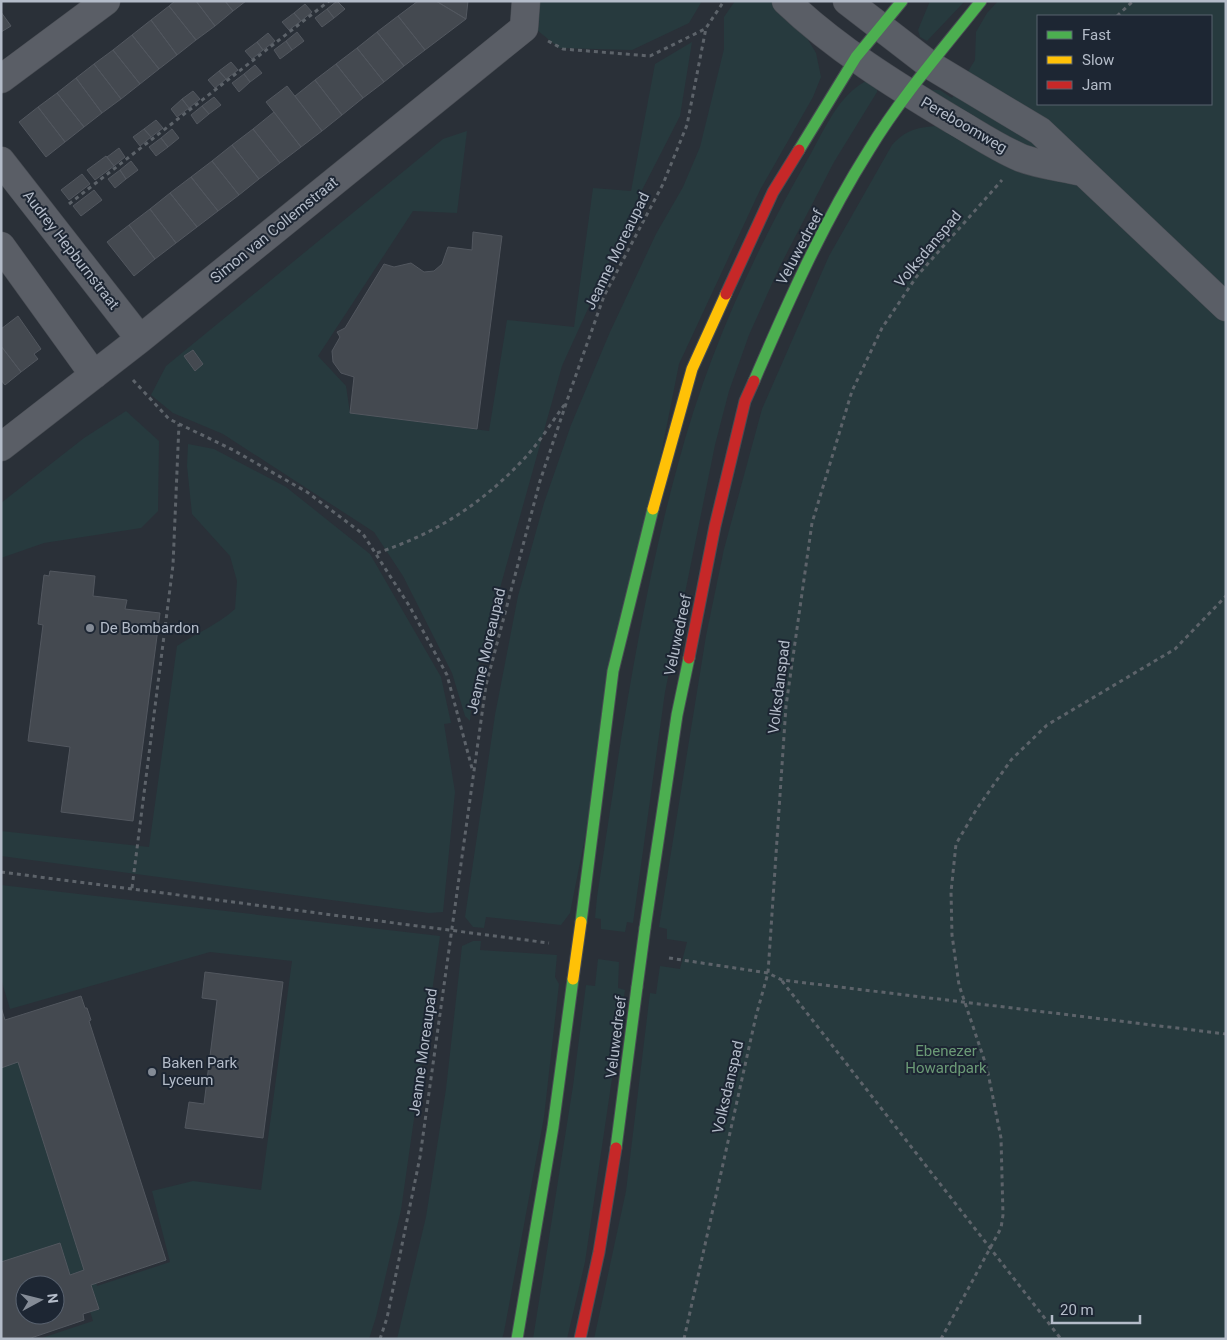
<svg xmlns="http://www.w3.org/2000/svg" width="1227" height="1340" font-family="Roboto,sans-serif">
<style>
.green{fill:#273a3e;fill-rule:evenodd}
.building{fill:#444950;stroke:#52575f;fill-rule:evenodd}
.lines{fill:none;stroke-linecap:round;stroke-linejoin:round}
.street-casing{stroke:#484c53;stroke-width:29}
.fast-casing{stroke:#484c53;stroke-width:13}
.slow-casing{stroke:#484c53;stroke-width:13}
.jam-casing{stroke:#484c53;stroke-width:13}
.path{stroke:#5d636a;stroke-width:3;stroke-dasharray:4 4;stroke-linecap:butt}
.street{stroke:#5a5e66;stroke-width:28}
.fast{stroke:#4caf50;stroke-width:11}
.slow{stroke:#ffc107;stroke-width:11}
.jam{stroke:#c62828;stroke-width:11}
.fast-bridge-casing{stroke:#484c53;stroke-width:13;stroke-linecap:butt}
.slow-bridge-casing{stroke:#484c53;stroke-width:13;stroke-linecap:butt}
.fast-bridge{stroke:#4caf50;stroke-width:11}
.slow-bridge{stroke:#ffc107;stroke-width:11}
.poi-dot{fill:#848b96;stroke:#1d2633;stroke-width:2}
.labels{text-anchor:middle;stroke-width:4;stroke-linejoin:round;paint-order:stroke}
.street-label{font-size:15px;fill:#b4bcc9;stroke:#1d2633}
.poi-label{font-size:15px;fill:#b4bcc9;stroke:#1d2633;text-anchor:start}
.park-label{font-size:15px;fill:#6b9a76;stroke:#1d2633}
</style>
<rect width="100%" height="100%" fill="#2a3038"/>
<!-- green -->
<path class="green" d="M540,1H702L689,23L632,50L559,48L537,30Z
M735,1H770L796,24L807,38L816,53L821,77L813,97L760,190L679,364L570,913L561,925L486,917L484,928L473,927L465,917L495,715L518,596L544,503L571,425L610,332L656,234L683,187L700,147L724,49V17Z
M930,1H965L927,41L920,37L918,30Z
M998,1H1226V1339H594L626,1191L650,993L656,994L660,966L680,969L687,942L667,939V929L659,927L706,636L724,549L762,409L829,256L892,145C906,130 915,128 935,126L945,110L929,90H940L952,98L975,60L976,32L987,13ZM1038,16H1211V104H1038Z
M692,42L680,116L640,194L562,366L474,681L470,721L465,716L452,673L403,576L374,532L223,434L173,413L151,395L166,366L443,139L467,131L457,213L413,211L318,356L346,386L350,413L489,431L507,320L574,327L593,188L631,191L655,64Z
M871,79L877,84V92L834,162L779,268L749,335L729,391L715,445L665,692L633,923L627,922L625,932L601,929V919L595,918L597,897C619,752 639,606 678,464C706,359 751,258 805,164C822,136 838,91 871,79Z
M126,411L159,441L158,511L141,528L44,543L1,558V503L84,438Z
M188,444L214,449L286,487L370,554L441,677L451,723L444,724L455,792L443,912L429,913L1,856V831L149,847L177,646C197,633 217,625 235,609L237,581L230,556L192,514L187,466Z
M1,885L440,936L401,1210L376,1317L369,1339H39L93,1321L78,1273L70,1275L1,1263V1063L21,1057L97,1286L170,1262L152,1191L193,1181L261,1190L292,961L210,952L10,1009L1,979Z
M473,941H481L480,950L557,955L555,977L559,984L544,1117L504,1332L502,1339H397L426,1217L446,1089L462,946Z
M598,959L619,962L618,988L625,990L585,1262L567,1339H533L573,1086L586,985L595,986Z"/>
<!-- building -->
<path class="building" d="M175,1H196L215,26L196,40L169,6Z
M196,1H225L233,11L215,26Z
M225,1H246L233,11Z
M337,1L345,9L334,18L327,9Z
M418,1H436L466,19L425,50L398,16Z
M436,1H468L466,19Z
M305,4L312,12L301,21L294,13Z
M169,6L196,40L177,55L151,20Z
M327,9L334,18L322,27L315,18Z
M1,12L11,26L1,32Z
M294,13L301,21L289,30L282,22Z
M398,16L425,50L404,66L377,32Z
M151,20L177,55L159,69L132,35Z
M297,32L304,41L292,50L286,41Z
M377,32L404,66L384,82L357,48Z
M268,33L275,41L263,50L257,42Z
M132,35L159,69L140,84L113,50Z
M286,41L292,50L280,59L274,50Z
M257,42L263,50L252,59L245,51Z
M357,48L384,82L363,98L336,64Z
M113,50L140,84L121,99L94,64Z
M231,62L238,70L226,79L219,71Z
M94,64L121,99L102,113L76,78Z
M336,64L363,98L342,115L315,80Z
M255,65L262,73L250,82L244,74Z
M219,71L226,79L215,88L208,80Z
M244,74L250,82L239,92L232,83Z
M76,78L102,113L84,127L57,93Z
M315,80L342,115L322,131L295,96Z
M287,86L322,131L301,147L266,102Z
M193,91L200,99L189,108L182,99Z
M57,93L84,127L65,142L38,107Z
M214,97L221,105L209,114L202,106Z
M182,99L189,108L177,117L171,109Z
M202,106L209,114L197,124L191,115Z
M38,107L65,142L46,157L19,122Z
M274,112L301,147L280,163L253,129Z
M156,120L163,128L151,137L144,129Z
M144,129L151,137L140,146L133,137Z
M172,129L179,138L168,147L161,138Z
M253,129L280,163L259,179L232,145Z
M161,138L168,147L156,156L149,147Z
M232,145L259,179L239,195L212,161Z
M119,148L125,157L114,166L107,157Z
M106,156L114,166L95,180L87,170Z
M131,161L138,170L126,179L120,170Z
M212,161L239,195L218,211L191,177Z
M120,170L126,179L115,188L108,179Z
M82,174L90,184L69,200L61,190Z
M191,177L218,211L197,227L170,193Z
M94,190L102,200L81,216L73,206Z
M170,193L197,227L176,243L150,209Z
M150,209L176,243L155,259L129,225Z
M129,225L155,259L134,276L107,242Z
M473,232L502,236L477,429L350,413L354,377L341,373L333,362L332,351L340,337L337,332L345,328L384,264L394,267L411,263L424,272L434,271L442,264L448,247L472,250Z
M18,316L41,349L34,354L38,359L21,372L1,346V329Z
M1,346L21,372L5,385L1,380Z
M193,350L203,364L195,371L184,356Z
M50,571L95,576L93,596L127,600L125,609L160,613L133,821L61,812L70,747L28,741L43,625L38,624L44,575L49,576Z
M205,972L283,982L263,1138L185,1128L189,1102L204,1104L217,1000L202,998Z
M81,996L85,1008H87L91,1020L89,1021L166,1260L91,1285L99,1309L83,1314L84,1320L28,1339H1V1262L60,1243L70,1275L84,1270L18,1062L1,1068V1007L5,1020ZM25,1285H55V1315H25Z"/>
<g class="lines">
<defs>
<path id="street" d="M786,1C835,48 895,85 953,120C974,132 996,147 1019,157C1038,165 1062,167 1082,172
M847,1L930,65L1040,131L1226,307
M1,79L106,1
M1,161L140,339
M1,246L94,375
M1,447L140,339L524,28L526,1"/>
<path id="fast" d="M799,150L856,57L902,1
M754,381C788,302 823,223 869,150C901,97 943,49 981,1
M581,922L613,671L653,509
M645,928L677,715L689,658
M616,1148L637,987
M517,1339L553,1127L573,979"/>
<path id="slow" d="M653,509L692,369L726,294"/>
<path id="jam" d="M726,294L773,192L799,150
M689,658L715,526L745,401L754,381
M580,1339L599,1252L616,1148"/>
</defs>
<!-- street casing -->
<use href="#street" class="street-casing"/>
<!-- fast casing -->
<use href="#fast" class="fast-casing"/>
<!-- slow casing -->
<use href="#slow" class="slow-casing"/>
<!-- jam casing -->
<use href="#jam" class="jam-casing"/>
<!-- path -->
<path class="path" d="M1117,16L1133,1
M548,41L563,49L650,56L705,29
M69,204L329,1
M133,380L169,419L233,450L307,492L363,534L410,607L447,675L473,772
M377,553C434,534 479,506 521,462C538,445 551,423 565,404
M1,872L549,943
M132,888L173,565L179,424
M669,958L768,973L782,980L1226,1034
M782,981L1061,1339
M380,1339L387,1318L420,1157L486,685L540,481L571,389L604,296L663,184L687,125L706,28L724,1
M684,1339L756,1016L768,973L786,706L812,523L852,391L882,328L917,276L1002,180
M941,1339L1001,1228L1003,1215L1001,1138L987,1068L959,985L952,935L951,892L956,844L976,810L1011,760L1047,725L1175,649L1226,596"/>
<!-- street -->
<use href="#street" class="street"/>
<!-- fast -->
<use href="#fast" class="fast"/>
<!-- slow -->
<use href="#slow" class="slow"/>
<!-- jam -->
<use href="#jam" class="jam"/>
<defs>
<path id="fast-bridge" d="M637,987L645,928"/>
<path id="slow-bridge" d="M573,979L581,922"/>
</defs>
<!-- fast-bridge casing -->
<use href="#fast-bridge" class="fast-bridge-casing"/>
<!-- slow-bridge casing -->
<use href="#slow-bridge" class="slow-bridge-casing"/>
<!-- fast-bridge -->
<use href="#fast-bridge" class="fast-bridge"/>
<!-- slow-bridge -->
<use href="#slow-bridge" class="slow-bridge"/>
</g>
<!-- markers -->
<g class="poi-dot">
<circle cx="90" cy="628" r="5"/>
<circle cx="152" cy="1072" r="5"/>
</g>
<g class="labels">
<!-- street labels -->
<g class="street-label">
<text transform="translate(964 125) rotate(30)" y="5">Pereboomweg</text>
<text transform="translate(274 230) rotate(-39)" y="5">Simon van Collemstraat</text>
<text transform="translate(800 247) rotate(-62)" y="5">Veluwedreef</text>
<text transform="translate(928 249) rotate(-50)" y="5">Volksdanspad</text>
<text transform="translate(71 250) rotate(52)" y="5">Audrey Hepburnstraat</text>
<text transform="translate(617 251) rotate(-64)" y="5">Jeanne Moreaupad</text>
<text transform="translate(678 635) rotate(-78)" y="5">Veluwedreef</text>
<text transform="translate(486 651) rotate(-77)" y="5">Jeanne Moreaupad</text>
<text transform="translate(779 687) rotate(-83)" y="5">Volksdanspad</text>
<text transform="translate(616 1037) rotate(-83)" y="5">Veluwedreef</text>
<text transform="translate(423 1052) rotate(-82)" y="5">Jeanne Moreaupad</text>
<text transform="translate(728 1087) rotate(-77)" y="5">Volksdanspad</text>
</g>
<!-- poi labels -->
<g class="poi-label">
<text x="100" y="633">De Bombardon</text>
<text x="162" y="1068">Baken Park<tspan x="162" dy="17">Lyceum</tspan></text>
</g>
<!-- park labels -->
<g class="park-label">
<text x="946" y="1056">Ebenezer<tspan x="946" dy="17">Howardpark</tspan></text>
</g>
</g>
<!-- border -->
<rect width="1227" height="1340" fill="none" stroke="#b4bcc9" stroke-width="5"/>
<!-- legend -->
<rect x="1037" y="15" width="175" height="90" fill="#1d2633" stroke="#59626f"/>
<rect x="1047" y="31" width="25" height="8" fill="#4caf50" stroke="#59626f"/>
<text x="1082" y="40" font-size="15" fill="#b4bcc9">Fast</text>
<rect x="1047" y="56" width="25" height="8" fill="#ffc107" stroke="#59626f"/>
<text x="1082" y="65" font-size="15" fill="#b4bcc9">Slow</text>
<rect x="1047" y="81" width="25" height="8" fill="#c62828" stroke="#59626f"/>
<text x="1082" y="90" font-size="15" fill="#b4bcc9">Jam</text>
<!-- north arrow -->
<g transform="translate(40 1300) rotate(83)"><circle r="24" fill="#1d2633" stroke="#59626f"/>
<path d="M0-4L9 19L0 12L-9 19Z" fill="#848b96"/>
<text y="-8" font-size="14" font-weight="bold" text-anchor="middle" fill="#b4bcc9">N</text>
</g>
<!-- scale -->
<path d="M1052 1315v8h88v-8" fill="none" stroke="#b4bcc9" stroke-width="2.5"/>
<text x="1060" y="1315" font-size="15" fill="#b4bcc9" stroke="#1d2633" stroke-width="4" paint-order="stroke">20 m</text>
</svg>
